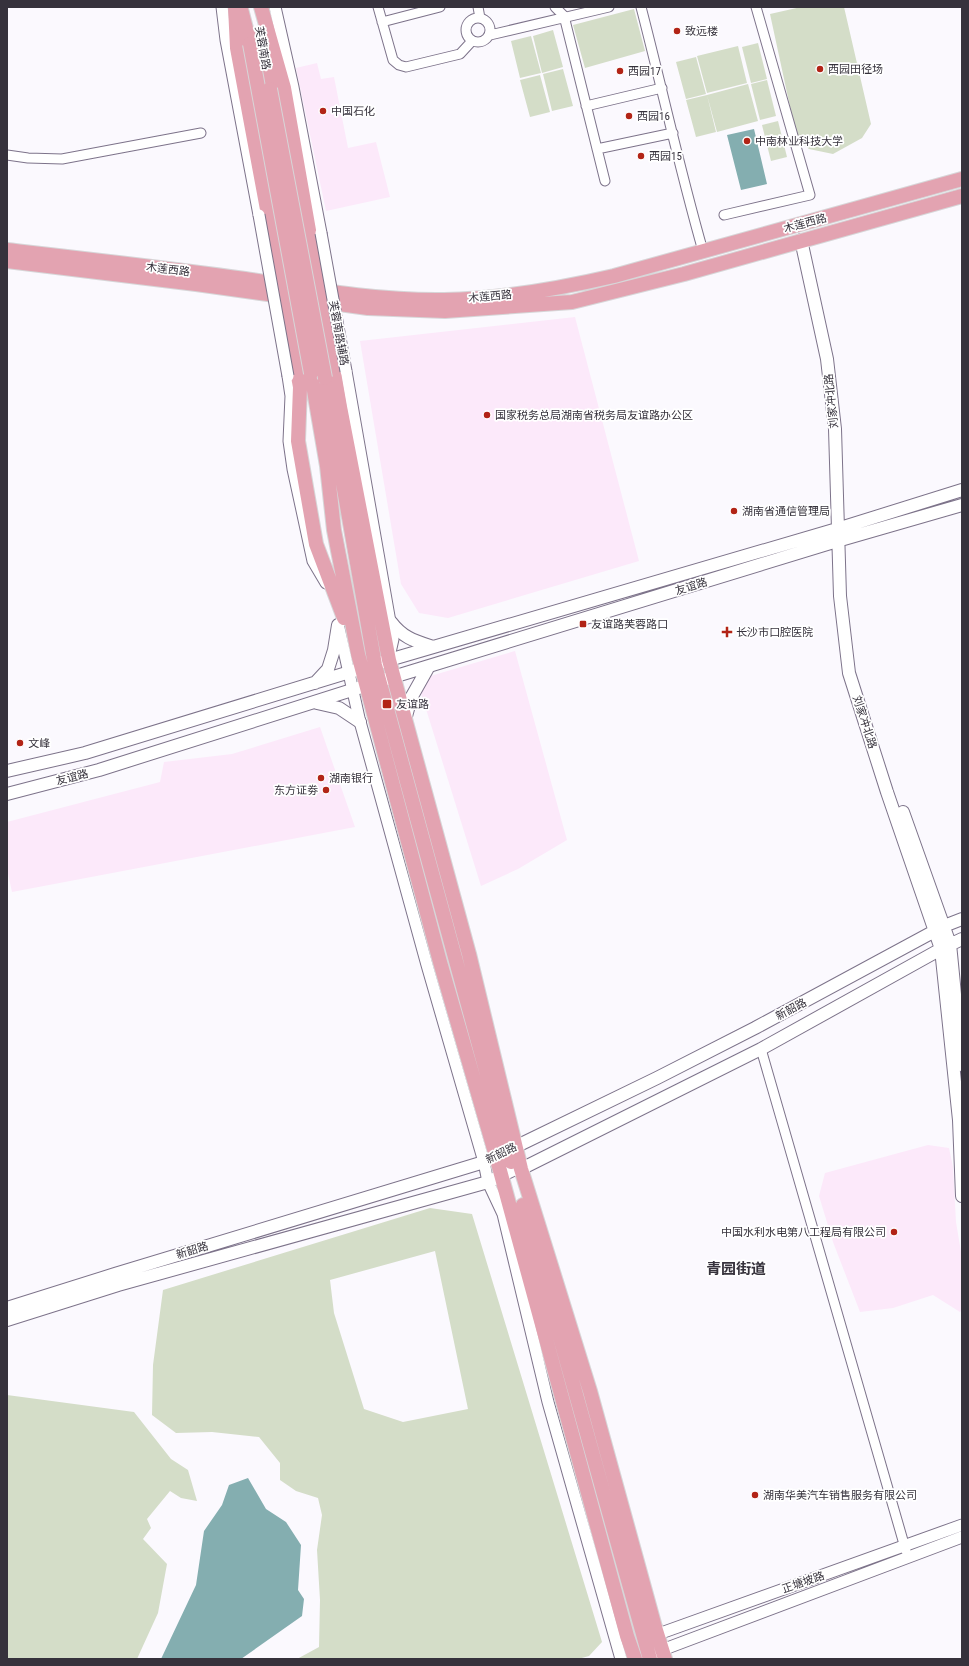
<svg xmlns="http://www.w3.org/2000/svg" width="969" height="1666" font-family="'Roboto Condensed','Noto Sans SC',sans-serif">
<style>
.commercial{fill:#fce9fa}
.green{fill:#d4ddc8;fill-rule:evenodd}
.water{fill:#84aeb0}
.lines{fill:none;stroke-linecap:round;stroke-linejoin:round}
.minor-casing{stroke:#7d738a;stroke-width:11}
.tertiary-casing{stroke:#7d738a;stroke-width:13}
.secondary-casing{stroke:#7d738a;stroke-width:14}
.primary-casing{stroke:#d7d6d8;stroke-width:16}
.minor{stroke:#fff;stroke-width:9}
.tertiary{stroke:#fff;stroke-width:11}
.secondary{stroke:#fff;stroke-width:12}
.primary{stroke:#e3a3b1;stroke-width:14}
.tertiary-bridge-casing{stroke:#7d738a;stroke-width:13;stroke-linecap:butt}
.primary-bridge-casing{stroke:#d7d6d8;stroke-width:16;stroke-linecap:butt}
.tertiary-bridge{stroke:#fff;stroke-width:11}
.primary-bridge{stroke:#e3a3b1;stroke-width:14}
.poi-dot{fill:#b22416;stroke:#fff;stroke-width:1.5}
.labels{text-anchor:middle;stroke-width:3.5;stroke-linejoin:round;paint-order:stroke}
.poi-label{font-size:11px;fill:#36323c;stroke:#fff;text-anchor:start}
.street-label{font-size:11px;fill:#36323c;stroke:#fff}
.district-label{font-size:15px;font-weight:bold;fill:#36323c;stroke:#fff}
</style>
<rect width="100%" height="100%" fill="#fbf9fe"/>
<!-- commercial -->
<path class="commercial" d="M317,63L321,79L334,77L348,148L376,142L390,197L326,211L296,68Z
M575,317L639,561L448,618L419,613L401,584L360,341Z
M515,651L567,840L518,869L481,886L417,680Z
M320,727L355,827L12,892L7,869V822L160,782L164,762L232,754Z
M928,1145L949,1148L953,1167L956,1222L962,1258V1310L960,1312L933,1295L893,1308L860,1312L833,1242L819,1196L825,1173Z"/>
<!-- green -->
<path class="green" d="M801,7H844L871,124L862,138L833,154L809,149L797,139L770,14Z
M634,9L645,51L585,68L573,25Z
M553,30L563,67L542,73L533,36Z
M531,36L541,73L520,78L511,41Z
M758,43L767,79L751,83L742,47Z
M738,46L747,83L707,93L697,56Z
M696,57L706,94L686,99L676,62Z
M563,69L573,106L552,111L543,74Z
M540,75L550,112L530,117L520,80Z
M767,80L776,116L760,120L751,84Z
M748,84L758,121L717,132L707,95Z
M707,95L716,132L696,137L686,100Z
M778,121L787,157L771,161L762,125Z
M430,1208L472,1214L602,1642L589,1656L578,1659H297L319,1647L320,1600L317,1550L322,1515L318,1498L296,1491L280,1480V1463L259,1437L212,1432L176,1433L152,1415L153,1365L163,1290ZM435,1251L468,1409L403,1422L364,1409L334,1313L330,1280Z
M7,1395L134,1412L171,1459L188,1470L197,1501L181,1498L170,1491L147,1519L151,1528L143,1539L167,1564L158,1613L137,1659H7Z"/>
<!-- water -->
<path class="water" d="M754,129L767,184L741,190L727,135Z
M248,1478L266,1509L286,1522L301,1545L298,1590L304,1599L302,1616L241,1659H161L196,1585L204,1531L222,1505L229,1485Z"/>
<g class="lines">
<defs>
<path id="minor" d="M378,7L393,60L399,65L406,67L460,54L472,41
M478,7L480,18
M555,7L564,16L605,181
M641,7C662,88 680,171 703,251
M466 30a12 12 0 1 1 24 0a12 12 0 1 1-24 0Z
M382,22L440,7
M490,35L609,7
M586,106L662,88
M597,149L673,133
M7,155L28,158L62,159L201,133
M724,215L810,195L756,7
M761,1049L906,1551"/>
<path id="tertiary" d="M222,7L226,40L259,215
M275,7L293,87L321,233
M346,371L393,639L389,657
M288,376L291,396L289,441L293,469L313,561L326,583
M339,628L359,718L427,965L484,1162L488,1182L503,1214L548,1402L621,1659
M650,1637L962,1525
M654,1653L962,1537"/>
<path id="secondary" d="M801,240L827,359L835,429L840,596L849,673L887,792L941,949L959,1120L962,1196
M391,622C403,638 415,641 433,647
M315,683L328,669L334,650L338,625
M317,703L339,708L360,722
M405,720L411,698L429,666
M7,771L85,753L389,660L837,529L962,490
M7,794L99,770L393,677L837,541L962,505
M903,812L950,944L962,1065
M7,1308L115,1274L484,1162L657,1078L755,1028L944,926L962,919
M7,1320L118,1285L488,1182L513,1170L521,1169L761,1049L941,949L962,939"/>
<path id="primary" d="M235,7L237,48L300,387L298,441L316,544L344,618
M261,7L284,88L340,407L389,660L469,954L521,1169L590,1391L655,1627L665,1659
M241,9L250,44
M261,34L270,89
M7,250C86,259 166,268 245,279C311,289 377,301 444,300C501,299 558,289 614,276L962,179
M7,261L196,284L368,308L445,311L572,302L684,274L962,196
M311,373L327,466L334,530L358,654L440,962L496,1156L627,1636L635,1659
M326,387L375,665L511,1162
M523,1205L650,1659"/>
</defs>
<!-- minor casing -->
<use href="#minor" class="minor-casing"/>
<!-- tertiary casing -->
<use href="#tertiary" class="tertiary-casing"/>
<!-- secondary casing -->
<use href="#secondary" class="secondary-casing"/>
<!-- primary casing -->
<use href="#primary" class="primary-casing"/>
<!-- minor -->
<use href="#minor" class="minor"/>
<!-- tertiary -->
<use href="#tertiary" class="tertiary"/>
<!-- secondary -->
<use href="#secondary" class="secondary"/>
<!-- primary -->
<use href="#primary" class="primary"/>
<defs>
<path id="tertiary-bridge" d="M259,215L288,376
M321,233L346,371"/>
<path id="primary-bridge" d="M250,44L311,373
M270,89L325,378"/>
</defs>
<!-- tertiary-bridge casing -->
<use href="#tertiary-bridge" class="tertiary-bridge-casing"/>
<!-- primary-bridge casing -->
<use href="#primary-bridge" class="primary-bridge-casing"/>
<!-- tertiary-bridge -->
<use href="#tertiary-bridge" class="tertiary-bridge"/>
<!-- primary-bridge -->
<use href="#primary-bridge" class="primary-bridge"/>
</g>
<!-- markers -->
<g class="poi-dot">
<circle cx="677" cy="31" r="4"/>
<circle cx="820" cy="69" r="4"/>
<circle cx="620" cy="71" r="4"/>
<circle cx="323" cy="111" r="4"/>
<circle cx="629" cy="116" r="4"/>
<circle cx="747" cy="141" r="4"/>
<circle cx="641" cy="156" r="4"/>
<circle cx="487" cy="415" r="4"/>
<circle cx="734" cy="511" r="4"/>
<rect x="579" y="620" width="8" height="8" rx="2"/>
<path d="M725 626h4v4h4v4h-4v4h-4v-4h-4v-4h4z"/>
<rect x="382" y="699" width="10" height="10" rx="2"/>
<circle cx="20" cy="743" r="4"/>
<circle cx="321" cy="778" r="4"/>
<circle cx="326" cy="790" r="4"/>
<circle cx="894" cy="1232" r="4"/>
<circle cx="755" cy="1495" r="4"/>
</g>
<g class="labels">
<!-- poi labels -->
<g class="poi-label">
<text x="685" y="35">致远楼</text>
<text x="828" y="73">西园田径场</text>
<text x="628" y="75">西园17</text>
<text x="331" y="115">中国石化</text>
<text x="637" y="120">西园16</text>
<text x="755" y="145">中南林业科技大学</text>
<text x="649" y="160">西园15</text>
<text x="495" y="419">国家税务总局湖南省税务局友谊路办公区</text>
<text x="742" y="515">湖南省通信管理局</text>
<text x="591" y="628">友谊路芙蓉路口</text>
<text x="736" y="636">长沙市口腔医院</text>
<text x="396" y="708">友谊路</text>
<text x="28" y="747">文峰</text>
<text x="329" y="782">湖南银行</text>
<text x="318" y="794" text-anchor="end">东方证劵</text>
<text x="886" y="1236" text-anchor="end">中国水利水电第八工程局有限公司</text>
<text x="763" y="1499">湖南华美汽车销售服务有限公司</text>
</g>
<!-- street labels -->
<g class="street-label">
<text transform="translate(263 48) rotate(80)" y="4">芙蓉南路</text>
<text transform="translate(805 223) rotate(-15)" y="4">木莲西路</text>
<text transform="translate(168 269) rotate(7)" y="4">木莲西路</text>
<text transform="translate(490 296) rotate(-5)" y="4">木莲西路</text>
<text transform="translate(339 333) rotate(80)" y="4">芙蓉南路辅路</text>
<text transform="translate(831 401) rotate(-96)" y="4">刘家冲北路</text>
<text transform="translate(691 586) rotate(-17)" y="4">友谊路</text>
<text transform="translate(865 722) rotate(72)" y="4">刘家冲北路</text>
<text transform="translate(72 777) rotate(-14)" y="4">友谊路</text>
<text transform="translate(791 1009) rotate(-28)" y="4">新韶路</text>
<text transform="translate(501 1153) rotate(-26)" y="4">新韶路</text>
<text transform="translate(192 1250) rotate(-17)" y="4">新韶路</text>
<text transform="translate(803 1582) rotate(-19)" y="4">正塘坡路</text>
</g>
<!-- district labels -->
<g class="district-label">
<text x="736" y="1274">青园街道</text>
</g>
</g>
<!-- border -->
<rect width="969" height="1666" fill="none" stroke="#36323c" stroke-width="16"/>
</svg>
